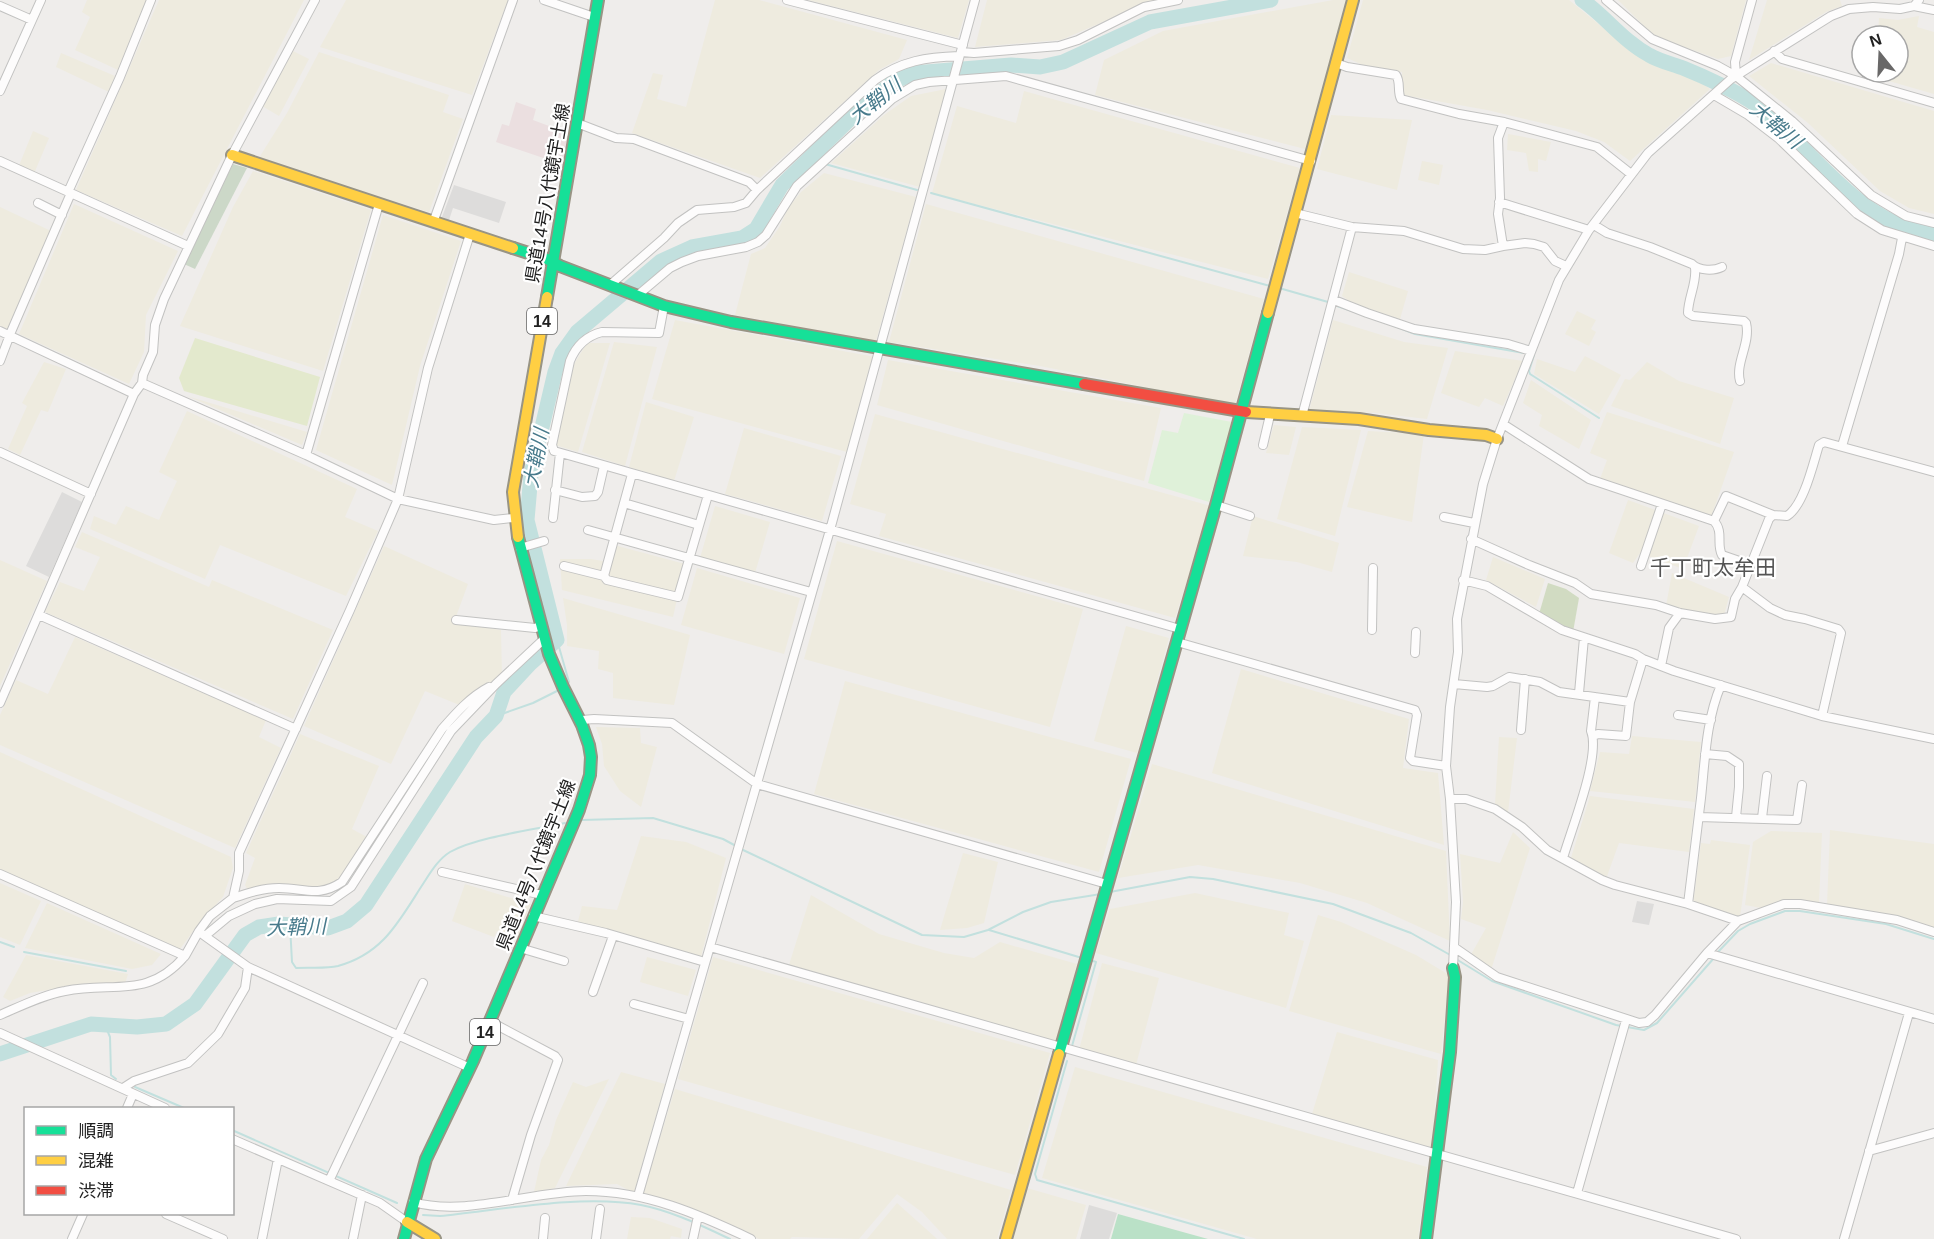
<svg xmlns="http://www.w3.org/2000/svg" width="1934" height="1239" font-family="Helvetica,'Noto Sans JP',sans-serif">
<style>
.commercial{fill:#ebdfe0}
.farmland{fill:#eeebdf}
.grass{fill:#e3e9cd}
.forest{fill:#d1dbc2}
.cemetery{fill:#ccd8c8}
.park{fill:#dff1d9}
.pitch{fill:#bae1c7}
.parking{fill:#dddcdb}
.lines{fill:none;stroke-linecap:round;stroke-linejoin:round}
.stream{stroke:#c2e0de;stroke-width:2}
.river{stroke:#c2e0de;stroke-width:15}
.street-casing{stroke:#c2c2c1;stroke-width:10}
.fast-casing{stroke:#989484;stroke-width:14}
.slow-casing{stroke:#989484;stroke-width:14}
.jam-casing{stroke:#989484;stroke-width:14}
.street{stroke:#fdfcfc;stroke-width:8}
.fast{stroke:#16e098;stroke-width:10}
.slow{stroke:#ffcf43;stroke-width:10}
.jam{stroke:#f24e42;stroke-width:10}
.labels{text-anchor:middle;stroke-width:4.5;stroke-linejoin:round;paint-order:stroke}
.shield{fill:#fff;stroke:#646464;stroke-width:1.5}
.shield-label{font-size:16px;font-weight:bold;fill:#212121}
.street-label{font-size:18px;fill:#212121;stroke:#fff}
.water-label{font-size:20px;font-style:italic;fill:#477a8b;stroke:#fff}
.quarter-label{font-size:21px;fill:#545454;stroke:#fff}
</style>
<rect width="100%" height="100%" fill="#efedeb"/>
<!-- commercial -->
<path class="commercial" d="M516,102L536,109L533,120L557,129V132L568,136L564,165L496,142L502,124L509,126Z"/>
<!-- farmland -->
<path class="farmland" d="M87,0H147L118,70L75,50L90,17L82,12Z
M159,0H304L182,236L76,190Z
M346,0H508L472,95L320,47Z
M715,0H759L907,40L899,59L879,70L760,178L632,133L653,73L663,75L657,99L686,107Z
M808,0H969L958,38Z
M987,0H1154L1061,40L975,47Z
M1333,0H1347L1305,149L1095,95L1104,60L1163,31Z
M1363,0H1569L1638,56L1658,67L1680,73L1701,83L1710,89L1630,161L1604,142L1576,131L1487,110L1403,95L1402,72L1365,66L1347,58Z
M1618,0H1746L1731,56L1718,59L1654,36Z
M1767,0H1840L1842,6L1826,12L1749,60Z
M1919,16L1917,27L1934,32V94L1875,77V72H1898V36H1878L1879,18L1898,20Z
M293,51L309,59L279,116L262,106Z
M319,52L449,95L443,112L463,119L429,212L257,161L287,113Z
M61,53L115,76L109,92L56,67Z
M1771,63L1934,111V214L1909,208L1880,191L1808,123L1749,76Z
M946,89L920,187L831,163L884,115L911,96Z
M1024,91L1300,168L1268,279L932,193L957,106L1016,123Z
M1331,115L1412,120L1397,190L1317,169Z
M33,131L49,138L33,176L18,168Z
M1508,134L1551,142L1546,161L1538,159V172L1529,171L1526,153L1507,150Z
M1422,161L1443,165L1439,185L1418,180Z
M253,171L371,210L323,371L180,326L233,207Z
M824,173L916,197L876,341L735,315L751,254L765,248L780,226L788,208L801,192Z
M74,204L178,251L146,315L144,352L129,384L19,334Z
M926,204L1264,299L1235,405L1040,366L889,342Z
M0,207L51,231L8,329L0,326Z
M383,215L461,241L420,366L392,485L316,450Z
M1349,272L1408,291L1400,319L1358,307L1342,296Z
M1577,311L1596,320L1591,329L1596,332L1589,346L1565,334Z
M675,320L875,357L847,452L652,399Z
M1333,320L1404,342L1448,348L1427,419L1375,413L1309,411Z
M614,342L657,347L625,466L582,452Z
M587,343H610L578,452L555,445L574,364Z
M1455,351L1523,361L1503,406L1485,398L1479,407L1441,393Z
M1585,356L1621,375L1599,414L1534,374L1537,359L1575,372Z
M888,360L1161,408L1144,481L877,405Z
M44,362L66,369L48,412L41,410L20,455L8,449L27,406L22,403Z
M1647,362L1679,381L1734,398L1720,444L1611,406L1625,379L1630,380Z
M1531,380L1591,420L1579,449L1539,426L1542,415L1523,403Z
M187,396L307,432L302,445Z
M646,402L694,417L674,481L629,467Z
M187,411L357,489L345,517L378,531L346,596L220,545L205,579L90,529L94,516L116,525L126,506L159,520L177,481L159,472Z
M1607,412L1734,452L1710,520L1600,479L1607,460L1590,453Z
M875,414L1211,506L1175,618L879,536L886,514L850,504Z
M1274,425L1296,427L1289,455L1266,453Z
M1302,427L1361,430L1335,536L1277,519Z
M744,428L841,456L822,521L725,494Z
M1368,431L1424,434L1412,522L1347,507Z
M1628,500L1699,526L1683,569L1640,553L1633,563L1609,553Z
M715,506L770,522L755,573L700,558Z
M1253,516L1339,543L1332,572L1297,562L1243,556Z
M82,532L209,587L212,580L333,630L293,719L45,612L60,582L84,591L100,557L75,547Z
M837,541L1083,609L1050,727L804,659Z
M614,545L685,564L673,617L562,590L560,559H591L609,562Z
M384,546L468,584L454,622L501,630L502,678L477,689L462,706L425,691L391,764L304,726Z
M1493,557L1545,579L1536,607L1486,580Z
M0,560L47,581L0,686Z
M697,568L800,598L784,654L681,625Z
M1672,573L1729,597L1723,619L1666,606Z
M563,598L690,635L674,705L613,698V673L598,669L599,651L567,646V625Z
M1126,626L1169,638L1137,753L1094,741Z
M75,637L266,720L259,737L281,748L235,848L0,745V715L16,680L48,694Z
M1241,669L1409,719L1403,768L1438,773L1444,845L1212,773Z
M845,681L1131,759L1099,872L814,794Z
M596,727L640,728L641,743L657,747L641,807L620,791L604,766L602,744Z
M300,734L379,766L352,829L367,837L335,884L319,889L249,892L245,885L255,858L246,853Z
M1632,736L1701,742L1695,802L1590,791L1600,752L1629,754Z
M1499,737L1517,738L1508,812L1495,804Z
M0,752L231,857L233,868L223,897L200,922L180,949L0,871Z
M1152,764L1446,851L1450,941L1367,903L1300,883L1198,865L1118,878Z
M1590,796L1694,809L1689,852L1619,843L1606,879L1571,858Z
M1830,830L1934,844V929L1827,905Z
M1771,831L1822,833L1819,902L1786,900L1761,908L1745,905L1753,842Z
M1513,832L1530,848L1491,970L1469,958L1486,928L1461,919L1463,902L1460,854L1500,863Z
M641,836L686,842L726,858L701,957L577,925L582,906L617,910Z
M1711,840L1750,845L1740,917L1693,904L1701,843L1710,844Z
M963,853L998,862L984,923L967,928L940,930Z
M0,883L41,901L20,945L0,937Z
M465,884L531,904L517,939L497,931L494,937L452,921Z
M1195,893L1289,913L1284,935L1304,941L1286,1008L1096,953L1110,909Z
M811,895L879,934L944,953L974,958L1000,942L1077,964L1057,1042L788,968Z
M47,903L161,954L152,965L132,969L25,948Z
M1318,915L1341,922L1416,955L1449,975L1441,1054L1289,1011Z
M26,955L128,974L125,984L89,983L30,993L10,1001L3,997Z
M647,957L696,970L688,996L640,982Z
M713,957L1050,1053L1015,1175L678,1079Z
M1102,963L1159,978L1136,1065L1079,1050Z
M1337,1032L1438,1060L1432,1151L1312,1114Z
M1075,1067L1427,1167L1418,1239H1257L1042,1178Z
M621,1072L665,1084L634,1193L617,1184L566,1186Z
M609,1079L555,1188L534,1192L541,1160L549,1145L556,1120L573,1082L586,1087Z
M675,1089L1011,1190L997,1239H947L922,1212L897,1194L859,1239L792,1237L790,1239H759L689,1209L643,1193Z
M1027,1188L1086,1205L1076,1239H1012Z
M897,1203L936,1238L937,1239H867Z
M631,1217L650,1218L682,1229L681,1238L671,1236L670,1239H627Z"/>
<!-- grass -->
<path class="grass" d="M195,338L320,377L307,426L184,391L179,378Z"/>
<!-- forest -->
<path class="forest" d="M1548,583L1566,589L1579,598L1573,632L1539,614Z"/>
<!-- cemetery -->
<path class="cemetery" d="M233,164L247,168L195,269L184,264Z"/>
<!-- park -->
<path class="park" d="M1184,413L1232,422L1209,502L1148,483L1162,430L1178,433Z"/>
<!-- pitch -->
<path class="pitch" d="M1118,1214L1208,1239H1111Z"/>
<!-- parking -->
<path class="parking" d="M454,185L506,202L499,223L453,208L449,220L442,217Z
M62,492L82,502L49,577L26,566Z
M1637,901L1654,904L1649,925L1632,922Z
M1089,1205L1117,1213L1109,1239H1080Z"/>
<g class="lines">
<!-- stream -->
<path class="stream" d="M810,160L819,163
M825,164L917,190
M931,193L1270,286
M1279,288L1328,302
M1337,306L1358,313
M1392,325L1415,334L1524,353
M1532,355H1534L1529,371L1530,374L1599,418
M557,640L569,682L566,685
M496,716L533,703L559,690
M582,820L653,818L723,839L736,846
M741,849L922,935L964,937L988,930L1023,912L1051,902L1101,894
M1110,892L1190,877L1213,879L1333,904L1411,933L1452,956
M290,925L292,962L296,968C310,967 325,969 338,966C382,954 398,923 421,887C429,875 437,860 450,852C477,837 533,830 565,823
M989,930L1082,958
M0,942L14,947
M24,952L126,971
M1717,953L1738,931L1750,924L1785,911H1800L1886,924L1934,939
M1456,959L1492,981L1616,1025L1644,1030L1657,1023L1714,958
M105,1025L110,1037L111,1075L116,1079
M1072,1046L1096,962L1090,960
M1067,1061L1035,1174L1037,1180L1244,1239
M135,1087L184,1108
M232,1130L397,1203
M423,1215L440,1216C500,1210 582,1194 641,1205C672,1211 702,1226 730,1239"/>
<!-- river -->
<path class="river" d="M1582,0C1606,17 1623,41 1649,55C1659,61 1672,64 1683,68C1703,76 1740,93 1756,105C1814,149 1857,225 1934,234
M0,1054L91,1024L137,1027L166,1024L195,1004L245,935L259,927L279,924L328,928L347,921L366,905L476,737L496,716L504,692L530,664L557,640L527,520L531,474L555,372L562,353L577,332L661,261L692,247L742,238L756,229L782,185L851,118L893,82L914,73L1011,65L1040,67L1063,62L1150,22L1271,0"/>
<defs>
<path id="street" d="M544,0L594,17
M787,0L963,45
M1606,0L1652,39L1718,66L1736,76L1792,121L1871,195L1906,216L1934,223
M0,6L32,20
M1914,6L1934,10
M1774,51L1782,59L1934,103
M961,52L974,53L1059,46L1078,40L1144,7L1178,0
M1336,63L1347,67L1396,75C1401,82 1397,92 1401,99L1459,114L1504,122L1498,138L1500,198L1498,214L1503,246
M1736,76L1735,62L1752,0
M0,91L41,0
M1714,95L1748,115L1778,138L1857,214L1882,230L1934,246
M1504,122L1597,147L1631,174
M577,123L616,138L634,139L749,182L757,190
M0,161L188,246
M68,192L120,77L151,0
M1499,202L1589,230
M38,203L62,215
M1295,213L1352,227L1404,231L1463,249L1485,250L1503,246L1525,243L1534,244L1544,247L1555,261L1566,266
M434,220L513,0
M1594,225L1607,233L1650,247L1692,264C1699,271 1714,271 1722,267
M1695,268C1697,283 1688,298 1688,313L1693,316L1744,321L1746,323C1751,343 1735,363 1740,381
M610,285L664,238L678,223L697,210L734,207L746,203L757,190L875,80C901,61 927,57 959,56
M638,295L670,268L682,262L698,256L746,247L758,242L766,235L797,186L892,99L915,85L929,82L1006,76L1311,161
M1334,300L1367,313L1414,329L1508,344L1531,351
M664,306L659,333L602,332C586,336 576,346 570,361L552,445L554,451L1180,629
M0,331L134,394
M0,361L11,332L71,193
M142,383L306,455L398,499L494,520L513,518
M1302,416L1352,227
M1503,424L1589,479L1714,521C1724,532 1716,544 1722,555L1751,565
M1263,445L1270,415
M1842,446L1899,254L1902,238
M0,452L91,494
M306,455L379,204
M555,490L582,497L595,496L598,492L604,466
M624,503L699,525
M1216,505L1250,516
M1444,517L1474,523
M553,518L560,453
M1714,521L1726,496L1773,515
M588,530L811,592
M1471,539L1529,565L1575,583L1591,594L1656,605L1680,613L1715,619L1731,617L1735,599L1742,587
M520,548L544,541
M564,566L604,576L607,580L678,597L708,495
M1641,566L1662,504
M604,576L632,474
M1463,580L1487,586L1562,630L1635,654L1643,659L1674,671L1822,716L1934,739
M39,615L296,729
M456,620L535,628L540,626
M1372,630L1373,568
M1177,642L1415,710L1417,715L1410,758L1413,761L1446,766
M1415,653L1416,632
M1661,666L1669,628L1680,613
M1454,684L1487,687L1493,686L1509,677L1540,682L1559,692L1630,702
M1579,693L1584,638
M0,703L134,394L142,383L143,375L153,352L155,325L164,299L232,155L315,0
M1678,715L1711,720
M1822,716L1841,633L1838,629L1805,619L1785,615L1770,608L1742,587L1769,519L1773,515L1787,516C1804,505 1813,464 1819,445L1824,442L1934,472
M582,720L594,719L672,723L757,784L1107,884
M1521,730L1525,679
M1593,736L1598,734L1626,736L1630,702L1643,659
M1705,754L1727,756L1739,764V787L1736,817
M1450,799H1466L1495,809L1522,827L1547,850L1602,880L1615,885L1688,904L1738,921
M1699,817L1797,820L1802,785
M1762,818L1767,776
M1563,858C1571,830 1601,756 1591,731L1595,697
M442,872L542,895
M0,874L185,956L199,931L210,916L233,898L239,871V853L350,610L398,499L428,368L470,234
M233,898C248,893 263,888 279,888C305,888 318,898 342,882L442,729C456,713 470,697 489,687
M1688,904C1692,869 1697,833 1701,798C1705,760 1706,720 1721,685
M533,916L606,933L705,962
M1934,932L1897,920L1800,904H1784L1738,921L1707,953L1934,1019
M202,934L248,967L470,1068
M205,936L229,916L255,904L277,899L331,901L351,887L451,731L496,684L543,640
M710,947L1736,1239
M1454,947L1497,977L1639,1023L1647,1022L1655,1015L1707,953
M520,948L564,961
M1453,968L1456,902L1450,799L1446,766L1450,707L1458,652L1457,619L1483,484L1497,439L1559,280L1589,230L1648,153L1731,79L1831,16L1849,9L1873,7L1900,9L1914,6L1919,0
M593,992L613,936
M634,1004L689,1019
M0,1015C21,1006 43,995 65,991C113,981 147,1000 185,956
M489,1021L555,1056L558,1060L531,1135L512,1200
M0,1033L165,1108
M123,1088L134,1081L188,1063L218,1034L245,988L248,967
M127,1108L133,1094
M232,1139L380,1203L407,1222
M1869,1151L1934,1133
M329,1181L423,983
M1577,1193L1626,1020
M638,1196L830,530L975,0
M413,1202C465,1217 532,1191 586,1191C646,1191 698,1214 751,1239
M166,1214L223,1239
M72,1239L83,1214
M262,1239L278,1159
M353,1239L362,1195
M543,1239L545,1218
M596,1239L600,1209
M693,1239L698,1216
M1844,1239L1909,1013"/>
<path id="fast" d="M513,248L547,259L560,266L664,306L731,322L1084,384
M547,297L598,0
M1059,1054L1216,505L1268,313
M404,1239L426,1159L473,1061L579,810L590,775L591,757L589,745L582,725L563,687L549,654L518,537
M1426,1239L1450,1052L1455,977L1453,968"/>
<path id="slow" d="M232,155L513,248
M1268,313L1353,0
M1246,412L1359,419L1429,430L1486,435L1497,439
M518,537L513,492L547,297
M407,1222L435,1239
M1006,1239L1059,1054"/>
<path id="jam" d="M1084,384L1246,412"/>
</defs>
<!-- street casing -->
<use href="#street" class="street-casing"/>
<!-- fast casing -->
<use href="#fast" class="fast-casing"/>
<!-- slow casing -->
<use href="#slow" class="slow-casing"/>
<!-- jam casing -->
<use href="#jam" class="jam-casing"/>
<!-- street -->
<use href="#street" class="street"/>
<!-- fast -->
<use href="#fast" class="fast"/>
<!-- slow -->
<use href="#slow" class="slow"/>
<!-- jam -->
<use href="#jam" class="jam"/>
</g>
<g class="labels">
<!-- shield labels -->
<g class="shield">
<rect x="527" y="308" width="30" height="26" rx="4.5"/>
<rect x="470" y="1019" width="30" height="26" rx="4.5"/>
</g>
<g class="shield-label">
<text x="542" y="327">14</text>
<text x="485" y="1038">14</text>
</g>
<!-- street labels -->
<g class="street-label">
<text transform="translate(548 193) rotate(-80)" y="6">県道14号八代鏡宇土線</text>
<text transform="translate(536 865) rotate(-68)" y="6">県道14号八代鏡宇土線</text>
</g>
<!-- water labels -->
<g class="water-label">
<text transform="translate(875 101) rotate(-38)" y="7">大鞘川</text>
<text transform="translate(1776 125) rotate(40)" y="7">大鞘川</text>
<text transform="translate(536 458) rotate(-79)" y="7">大鞘川</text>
<text transform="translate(296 927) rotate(-2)" y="7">大鞘川</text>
</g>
<!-- quarter labels -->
<g class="quarter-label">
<text x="1713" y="575">千丁町太牟田</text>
</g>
</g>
<!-- legend -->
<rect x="24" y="1107" width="210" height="108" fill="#ffffff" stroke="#a6a6a6" stroke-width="1.5"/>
<rect x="36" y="1126" width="30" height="9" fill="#16e098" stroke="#a6a6a6" stroke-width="1.5"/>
<text x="78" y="1137" font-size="18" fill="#212121">順調</text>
<rect x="36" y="1156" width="30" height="9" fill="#ffcf43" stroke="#a6a6a6" stroke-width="1.5"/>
<text x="78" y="1167" font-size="18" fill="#212121">混雑</text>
<rect x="36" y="1186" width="30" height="9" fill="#f24e42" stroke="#a6a6a6" stroke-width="1.5"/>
<text x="78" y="1197" font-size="18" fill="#212121">渋滞</text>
<!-- north arrow -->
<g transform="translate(1880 54) rotate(342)"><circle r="28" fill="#ffffff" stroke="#a6a6a6" stroke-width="1.5"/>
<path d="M0-4.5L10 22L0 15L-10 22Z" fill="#696868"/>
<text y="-9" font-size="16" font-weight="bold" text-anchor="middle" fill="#212121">N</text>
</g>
</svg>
